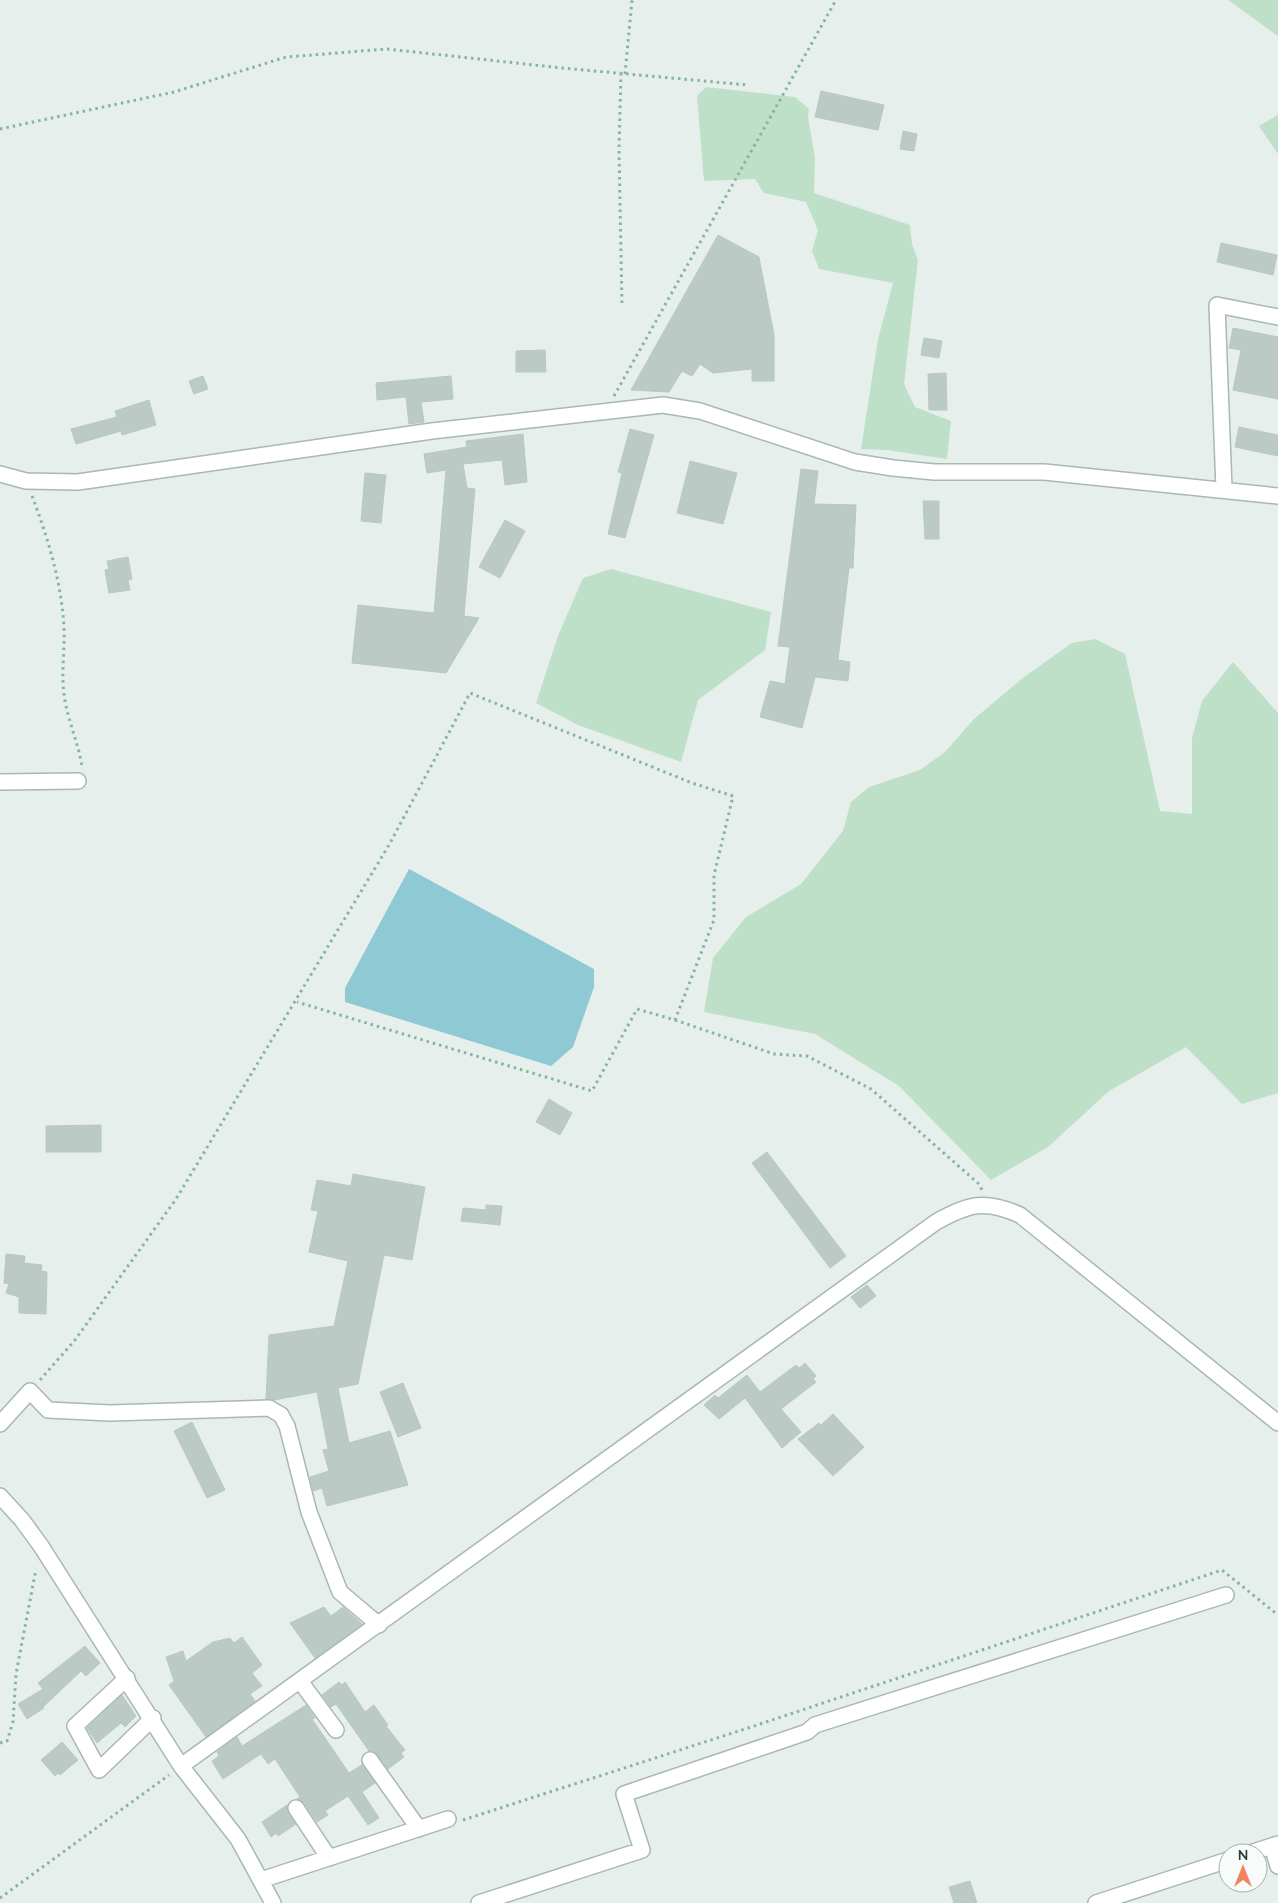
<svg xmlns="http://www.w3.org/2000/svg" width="1278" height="1903" font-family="Mulish,sans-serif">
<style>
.green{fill:#bfe0c8}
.water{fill:#8ec9d4}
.building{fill:#bbcac4;stroke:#b8c9c2}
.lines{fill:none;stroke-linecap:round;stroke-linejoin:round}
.minor-casing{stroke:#a8b8b2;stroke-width:18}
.path{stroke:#86b3a5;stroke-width:3;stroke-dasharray:2.5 4;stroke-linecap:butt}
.minor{stroke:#fff;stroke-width:15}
</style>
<rect width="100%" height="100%" fill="#e6efeb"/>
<!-- green -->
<path class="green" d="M1228,0H1278V36Z
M706,87L795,97L809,109L808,117L815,158L814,193L910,225L912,244L918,260L904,384L915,407L951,421L947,459L887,450L861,449L878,339L893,283L819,269L812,251L818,230L806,202L764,193L755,179L704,181L697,96Z
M1278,115V154L1259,126Z
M611,569L771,612L765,650L698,700L681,762L578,725L536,703L558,636L583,578Z
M1095,639L1125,654L1160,811L1192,814V738L1202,701L1233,662L1278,713V1093L1242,1104L1186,1047L1109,1091L1048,1147L991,1180L899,1086L815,1034L704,1012L713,958L746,917L801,884L843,831L851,802L869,787L920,770L945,752L974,719L1024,677L1072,643Z"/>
<!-- water -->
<path class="water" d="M409,869L594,969V987L573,1047L551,1066L345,1002V988Z"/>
<!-- building -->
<path class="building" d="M821,91L884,105L878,130L815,117Z
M903,131L917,134L914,151L900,149Z
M718,235L759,257L774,335V381H752V369L713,373L700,364L692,376L682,371L669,392L631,390Z
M1221,243L1277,255L1273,275L1217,262Z
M1233,328L1278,337V399L1233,390L1241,350L1229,348Z
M924,338L942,341L939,358L921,355Z
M545,350L546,372H516V351Z
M946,373L947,410H929L928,374Z
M203,376L208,389L194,394L189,381Z
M451,376L453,399L421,402L424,422L409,424L406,397L377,400L376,383Z
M149,400L156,425L122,435L121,431L76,444L71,429L117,417L115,411Z
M1239,427L1278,435V456L1235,447Z
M630,429L654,435L625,538L608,534L622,473L618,472Z
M523,434L527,482L505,485L502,460L463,464L467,488L475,489L464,616L479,618L446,673L352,663L358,605L434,613L446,470L427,473L424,454L467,447L466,441Z
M690,461L737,473L723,524L677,513Z
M801,469L818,471L814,504L856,505L853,568H849L838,660L850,662L848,681L815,677L802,728L760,717L770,681L785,684L790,647L778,646Z
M365,473L386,475L381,523L361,521Z
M923,501H939V539H925Z
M505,520L525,531L500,578L479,567Z
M128,557L132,579L128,580L130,590L109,593L105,570L109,569L107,561Z
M549,1099L572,1113L560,1135L536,1122Z
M101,1125V1152H46V1126Z
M767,1152L846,1256L830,1268L752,1163Z
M353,1174L425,1187L412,1260L384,1255L358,1384L338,1388L349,1443L390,1431L408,1485L327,1506L322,1488L313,1491L310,1477L329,1471L323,1450L328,1449L317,1392L274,1400L266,1399L269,1335L334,1326L348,1261L309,1252L318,1211L311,1210L317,1180L351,1186Z
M486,1205L502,1206L500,1225L461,1221L463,1208L486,1210Z
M6,1254L25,1256L24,1263L42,1265L41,1271L47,1272L46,1314L19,1313V1297L6,1293L9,1284L4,1283Z
M867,1285L876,1296L860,1308L851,1297Z
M805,1363L816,1376L813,1379L816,1382L781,1409L801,1432L782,1448L745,1398L719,1419L704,1405L715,1395L718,1398L747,1375L760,1392L796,1365L799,1368Z
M403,1383L421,1428L398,1437L380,1392Z
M833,1414L864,1447L833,1476L798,1439L819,1423L821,1425Z
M192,1422L225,1490L207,1498L174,1431Z
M324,1607L331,1616L343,1607L362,1624L315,1658L290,1623Z
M242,1637L262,1665L252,1673L262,1686L250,1694L255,1701L206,1737L169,1685L174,1681L166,1657L183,1651L186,1661L213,1642L230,1638L234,1643Z
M85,1646L100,1663L86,1676L81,1671L43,1707L44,1708L27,1719L18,1704L43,1689L38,1683Z
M339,1682L342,1685L345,1682L365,1712L374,1705L388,1725L386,1726L405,1750L401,1753L404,1757L388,1769L377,1754L369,1751L336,1704L331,1707L322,1695Z
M122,1695L136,1716L125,1727L121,1723L97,1743L87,1728Z
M306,1705L315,1718L312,1719L349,1773L362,1765L375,1783L362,1792L379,1818L368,1825L348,1796L325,1811L328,1815L317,1822L304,1803L297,1799L300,1797L275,1759L268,1764L261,1754L223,1779L212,1761L219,1756L217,1752L237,1737L242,1746Z
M62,1742L78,1760L60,1775L58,1773L55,1776L41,1760Z
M287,1805L288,1813L296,1824L278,1836L276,1833L271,1837L262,1822Z
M970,1881L977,1903H954L949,1887Z"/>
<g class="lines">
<defs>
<path id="minor" d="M0,474L26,481L78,482L432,431L663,405L700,411L855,462L893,468L934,472H1044L1278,496
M1224,489L1217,305L1278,317
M0,782L78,781
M0,1424L30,1391L48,1410L110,1413L269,1408L281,1415L287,1426L309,1512L340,1592L379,1625
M0,1496L22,1520L41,1546L181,1766L238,1839L273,1903
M127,1678L75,1726L99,1770L153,1718
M300,1681L336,1730
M370,1760L419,1829
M181,1766L936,1222C968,1204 985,1199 1020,1215L1278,1423
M296,1808L329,1858
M1272,1846L1278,1866
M1250,1853L1278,1844
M261,1880L448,1819
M479,1903L642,1850L624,1794L807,1732L815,1725L1226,1595
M1096,1903L1228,1860"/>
</defs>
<!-- minor casing -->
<use href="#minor" class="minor-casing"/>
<!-- path -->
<path class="path" d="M621,73L619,150L622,306
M625,74L632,0
M0,129L174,92L286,57L387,49L562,68L748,85
M614,396L836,0
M32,496C48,538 62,584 64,629C65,651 61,673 64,694C67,720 79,743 82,768
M675,1020L774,1054L807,1056L871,1089L979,1184L982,1190
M40,1380L75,1340L176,1199L389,845L470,693L692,783L733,796L714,875V920L675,1020L637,1009L592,1091L297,1002
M0,1743L7,1741L13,1722L16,1674L36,1569
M463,1820L748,1728L1222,1570L1278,1615
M0,1898L169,1775"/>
<!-- minor -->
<use href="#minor" class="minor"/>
</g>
<!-- north arrow -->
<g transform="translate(1243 1868)"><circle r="24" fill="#f7fbf9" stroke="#a3b1ad"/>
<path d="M0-4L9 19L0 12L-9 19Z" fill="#f4845f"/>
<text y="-8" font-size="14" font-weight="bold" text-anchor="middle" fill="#24423a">N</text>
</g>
</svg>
